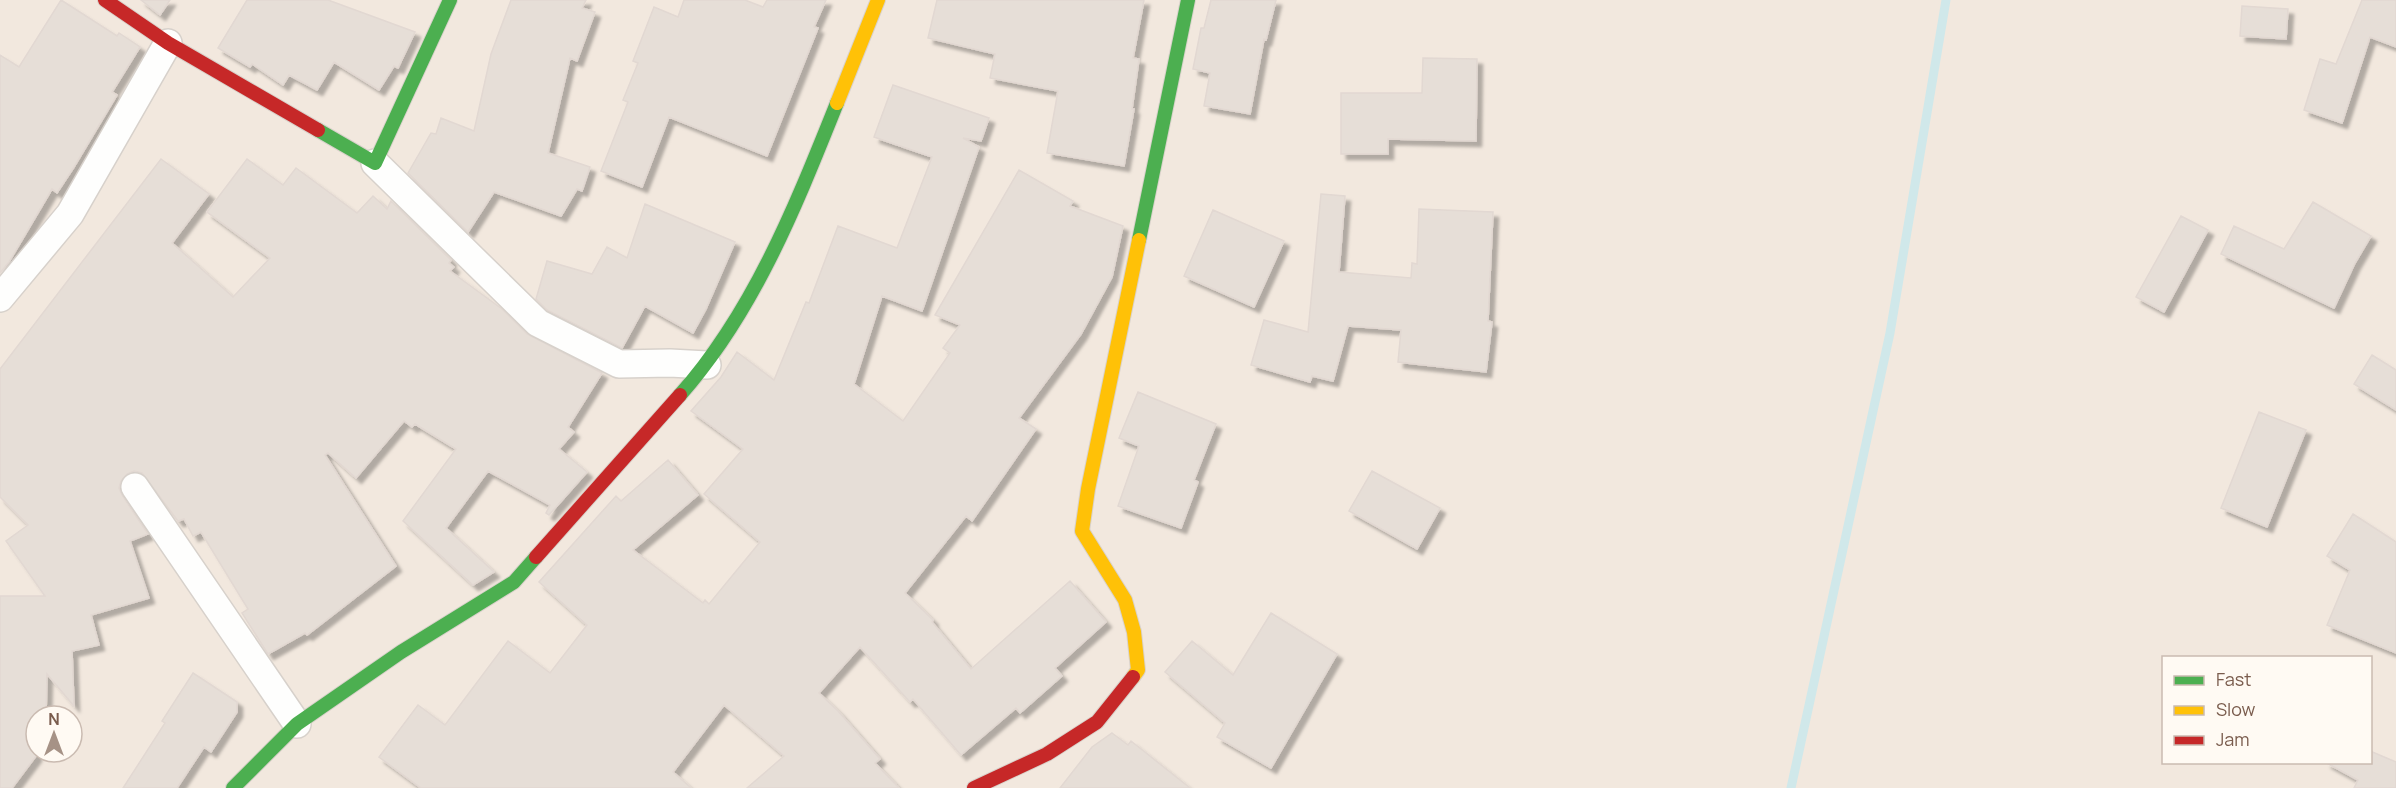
<svg xmlns="http://www.w3.org/2000/svg" width="2396" height="788" font-family="Manrope,sans-serif">
<style>
.residential{fill:#f2e8de;fill-rule:evenodd}
.lines{fill:none;stroke-linecap:round;stroke-linejoin:round}
.stream{stroke:#d0e8ea;stroke-width:9}
.building{fill:#e6ded7;stroke:#e2d8d2;stroke-width:1.5;filter:url(#shadow)}
.street-casing{stroke:#d7d1cb;stroke-width:30}
.fast-casing{stroke:#d9d2cb;stroke-width:16}
.slow-casing{stroke:#d9d2cb;stroke-width:16}
.jam-casing{stroke:#d9d2cb;stroke-width:16}
.street{stroke:#fefefd;stroke-width:27}
.fast{stroke:#4caf50;stroke-width:14}
.slow{stroke:#ffc107;stroke-width:14}
.jam{stroke:#c62828;stroke-width:14}
</style>
<defs>
<filter id="shadow"><feDropShadow dx="5.5" dy="5.5" stdDeviation="1.5" flood-color="#0004"/></filter>
</defs>
<rect width="100%" height="100%" fill="#f9f5f0"/>
<!-- residential -->
<path class="residential" d="M0,0H2396V788H0ZM2164,658H2370V762H2164ZM36,716H72V752H36Z"/>
<g class="lines">
<!-- stream -->
<path class="stream" d="M1791,788L1890,333L1946,0"/>
</g>
<!-- building -->
<path class="building" d="M61,0L117,36L119,33L140,47L112,92L117,95L74,167L57,193L52,189L9,262L0,273V55L19,67Z
M141,0H170L160,15Z
M247,0H328L415,32L398,68L394,66L379,90L334,62L317,90L289,75L283,85L252,64L250,67L218,48Z
M511,0H586L582,8L595,12L577,61L570,58L548,153L590,167L582,191L577,189L561,216L494,192L468,232L408,173L431,133L436,134L441,118L474,131L491,54Z
M684,0H745L763,7L767,0H826L814,27L818,28L767,156L669,117L642,187L601,171L628,102L623,100L638,63L633,61L654,7L678,17Z
M937,0H1144L1133,58L1139,59L1132,109H1134L1124,166L1047,153L1058,91L990,78L995,54L928,38Z
M1211,0H1276L1266,40L1264,39L1250,114L1204,106L1210,73L1193,69L1201,28H1204Z
M2362,0H2396V47L2370,37L2342,123L2304,110L2320,59L2336,64Z
M2242,6L2288,9L2286,39L2240,36Z
M1423,58L1477,59L1476,141L1388,139V154H1341V93H1422Z
M893,85L989,118L981,141L963,138L979,147L922,311L882,296L854,384L903,421L950,353L943,348L960,325L935,315L1019,170L1073,201L1070,206L1123,226L1112,277L1081,334L1019,418L1036,429L972,521L966,516L905,593L933,620L932,622L971,669L1070,581L1106,622L1055,668L1062,676L1020,713L1016,708L961,755L913,699L910,702L860,647L819,693L838,711L880,759L875,763L899,788H747L784,756L724,705L673,772L691,788H421L379,757L418,705L445,725L508,641L550,673L587,625L539,582L616,496L621,501L668,460L698,495L633,550L703,603L705,600L709,604L760,542L704,494L743,449L691,411L721,377L737,352L774,380L806,302L809,303L838,226L897,248L932,157L874,137Z
M161,159L209,194L172,243L233,297L270,258L207,212L247,159L283,185L296,168L357,213L373,196L387,209L391,201L451,260L449,263L454,267L450,271L502,309L527,334L602,373L568,427L574,432L559,449L587,472L549,515L546,513L550,505L488,471L446,528L494,572L473,585L403,521L456,449L415,424L412,427L404,421L356,478L328,453L325,455L396,566L307,635L305,633L268,654L242,613L248,609L201,532L193,536L184,519L178,521L142,473L134,471L127,474L121,481L119,488L122,495L148,534L130,541L149,598L91,615L99,645L72,651L74,706L47,674L46,716H36V756L12,788H0V596H45L6,541L28,525L0,497V369Z
M1321,194L1345,196L1339,272L1411,278L1412,263L1417,264L1419,209L1493,212L1488,321L1492,322L1486,372L1398,362L1401,330L1348,326L1333,381L1312,376L1310,382L1251,365L1264,320L1308,332Z
M2313,202L2371,236L2355,263L2334,308L2221,254L2234,226L2284,249Z
M645,204L735,242L706,309L693,333L645,306L622,348L547,310L536,299L547,261L592,274L607,247L627,258Z
M1213,210L1284,241L1254,307L1184,276Z
M2181,216L2208,230L2164,312L2136,297Z
M2372,355L2396,370V410L2354,384Z
M1138,392L1216,424L1194,480L1198,482L1181,528L1118,506L1139,446L1119,438Z
M2259,412L2306,430L2267,527L2221,508Z
M1372,471L1440,508L1417,549L1349,511Z
M2353,514L2396,542V653L2327,625L2350,570L2327,556Z
M1271,613L1337,654L1271,768L1217,737L1225,723L1165,672L1192,641L1233,675Z
M193,673L237,702V712L211,752L204,747L177,788H123L165,723L162,721Z
M1112,733L1128,745L1131,741L1190,788H1060L1092,747Z
M2370,751L2396,762V788H2354L2358,780L2325,762H2370Z"/>
<g class="lines">
<defs>
<path id="street" d="M375,163L538,323L619,364L670,363L707,365
M0,298L70,214L168,43
M135,487L297,724"/>
<path id="fast" d="M318,130L375,163L450,0
M1139,240L1188,0
M680,395C754,312 796,205 837,103
M233,788L297,724L401,652L514,582L536,557"/>
<path id="slow" d="M837,103L878,0
M1133,677L1138,670L1134,632L1125,600L1082,531L1088,489L1139,240"/>
<path id="jam" d="M105,0L168,43L318,130
M536,557L680,395
M974,788L1047,754L1097,722L1133,677"/>
</defs>
<!-- street casing -->
<use href="#street" class="street-casing"/>
<!-- fast casing -->
<use href="#fast" class="fast-casing"/>
<!-- slow casing -->
<use href="#slow" class="slow-casing"/>
<!-- jam casing -->
<use href="#jam" class="jam-casing"/>
<!-- street -->
<use href="#street" class="street"/>
<!-- fast -->
<use href="#fast" class="fast"/>
<!-- slow -->
<use href="#slow" class="slow"/>
<!-- jam -->
<use href="#jam" class="jam"/>
</g>
<!-- legend -->
<rect x="2162" y="656" width="210" height="108" fill="#fffaf3" stroke="#cabbb1" stroke-width="1.5"/>
<rect x="2174" y="676" width="30" height="9" fill="#4caf50" stroke="#cabbb1" stroke-width="1.5"/>
<text x="2216" y="686" font-size="18" fill="#7a5c4d">Fast</text>
<rect x="2174" y="706" width="30" height="9" fill="#ffc107" stroke="#cabbb1" stroke-width="1.5"/>
<text x="2216" y="716" font-size="18" fill="#7a5c4d">Slow</text>
<rect x="2174" y="736" width="30" height="9" fill="#c62828" stroke="#cabbb1" stroke-width="1.5"/>
<text x="2216" y="746" font-size="18" fill="#7a5c4d">Jam</text>
<!-- north arrow -->
<g transform="translate(54 734)"><circle r="28" fill="#fffaf3" stroke="#cabbb1" stroke-width="1.5"/>
<path d="M0-4.5L10 22L0 15L-10 22Z" fill="#a69286"/>
<text y="-9" font-size="16" font-weight="bold" text-anchor="middle" fill="#7a5c4d">N</text>
</g>
</svg>
